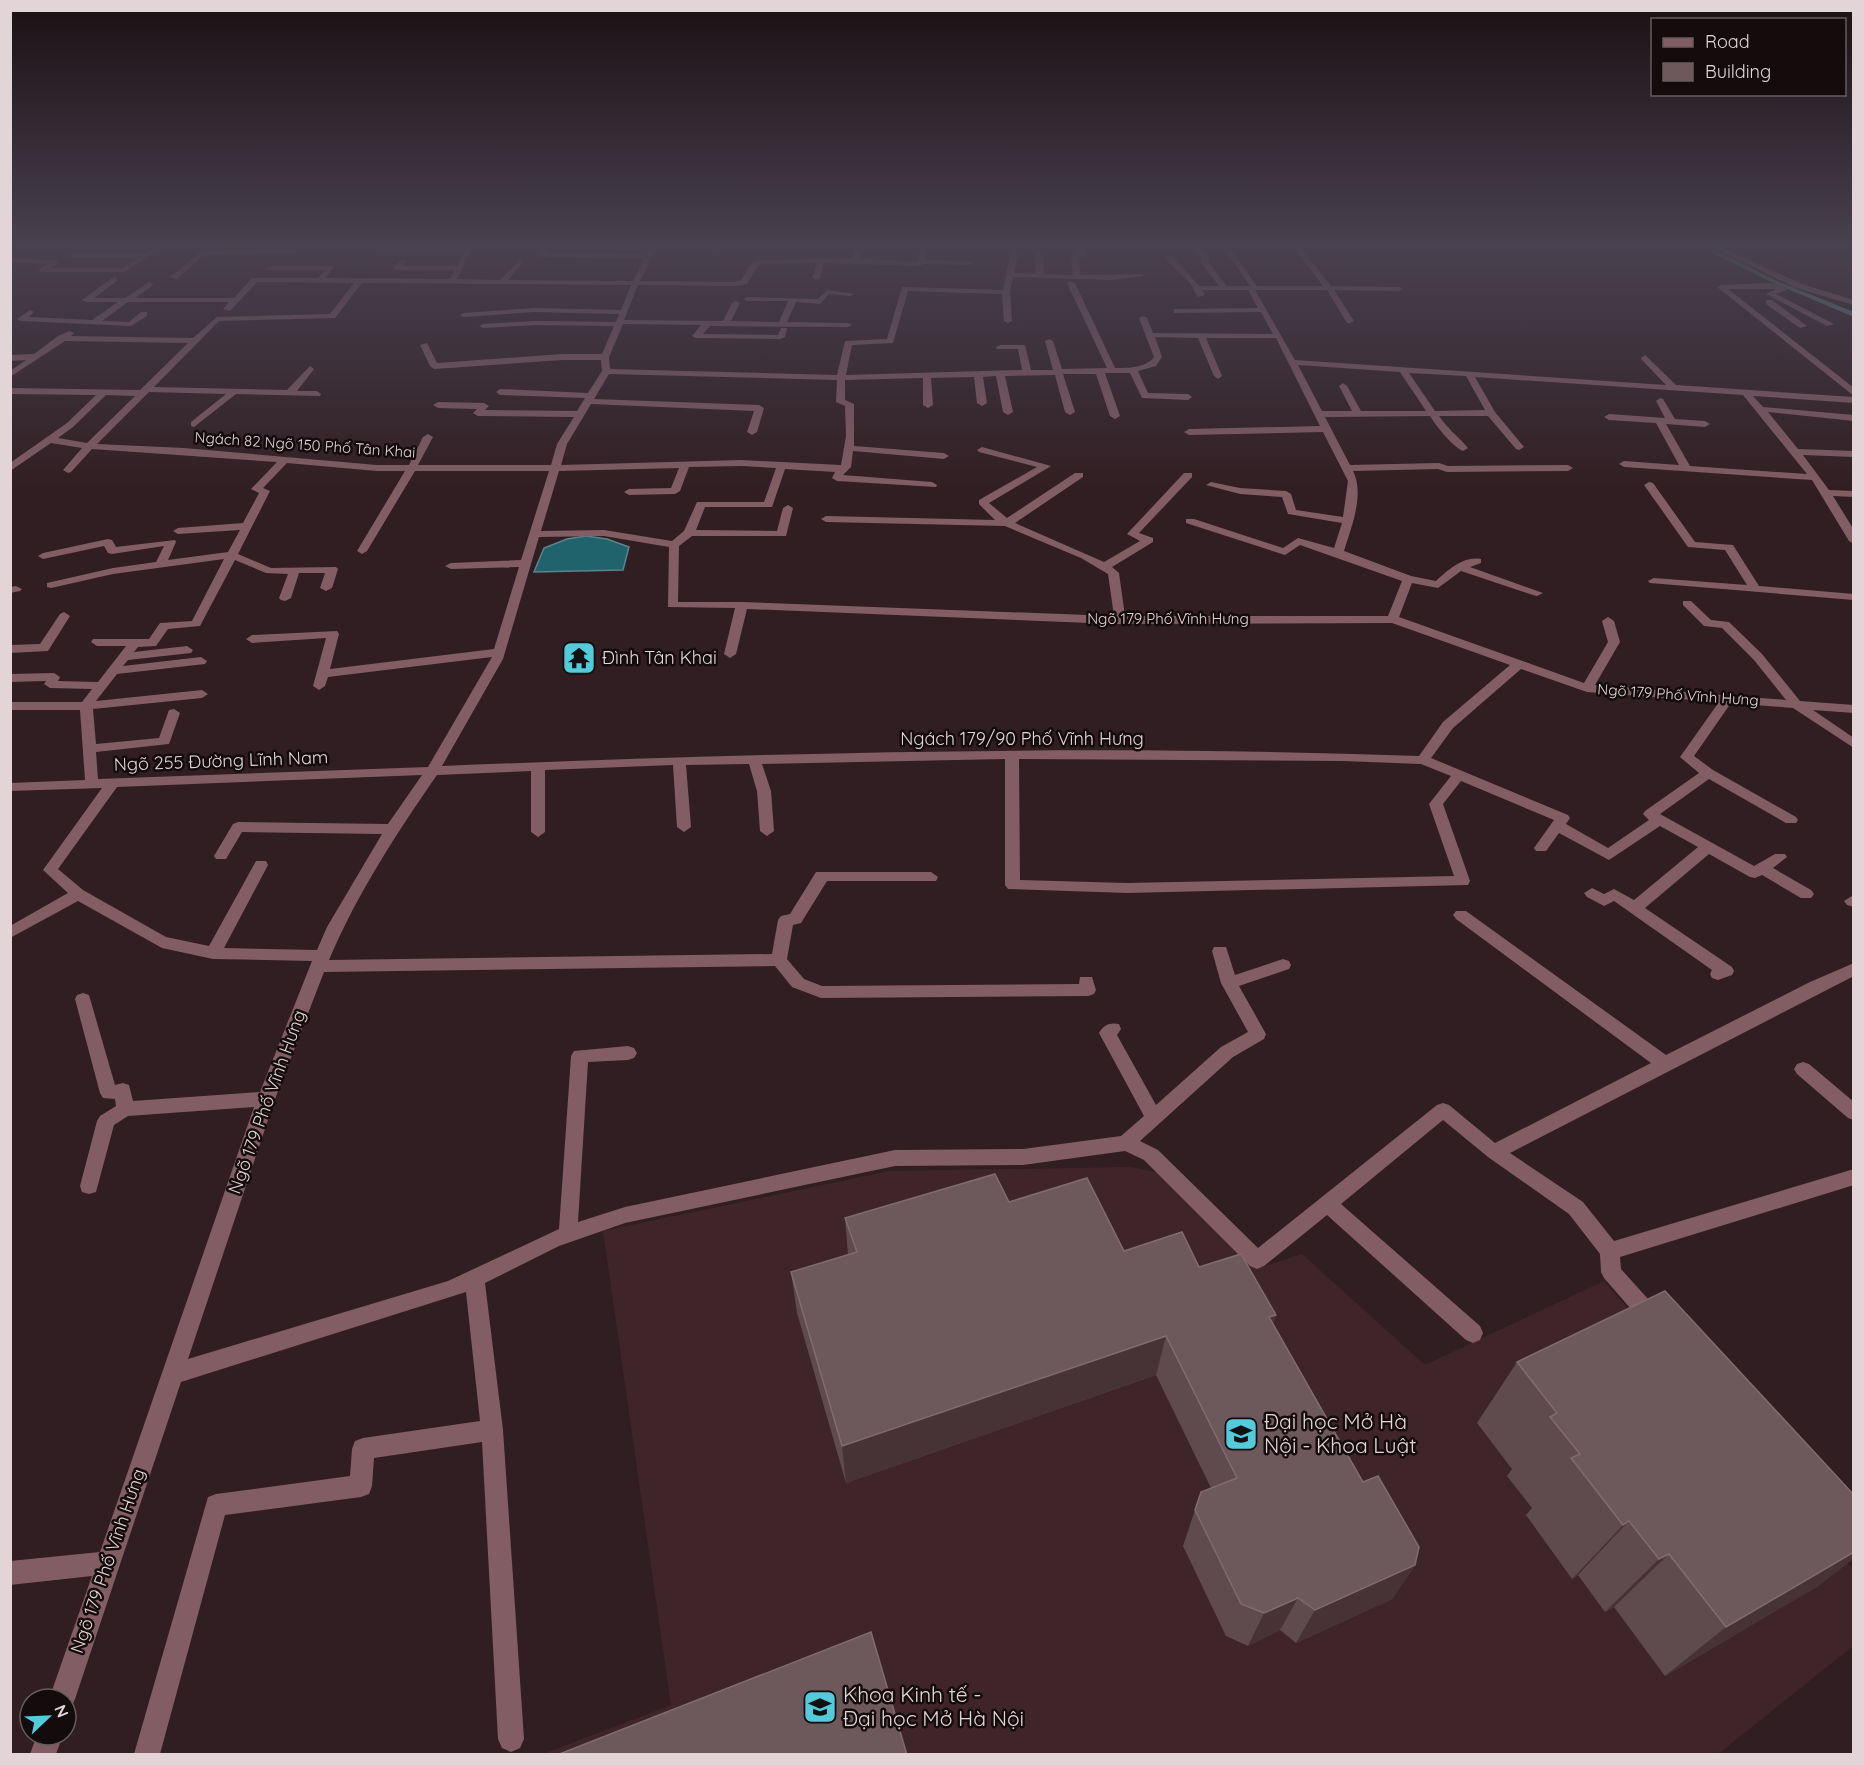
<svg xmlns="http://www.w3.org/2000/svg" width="1864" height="1765" font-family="Quicksand,sans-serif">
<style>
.built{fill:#3f252a}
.water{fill:#20636c;stroke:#5a858c;stroke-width:1.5}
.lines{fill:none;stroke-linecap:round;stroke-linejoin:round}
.stream{fill:#5a858c;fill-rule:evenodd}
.minor{fill:#825d64;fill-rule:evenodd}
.wall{fill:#5f4a4d}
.shaded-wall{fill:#473236}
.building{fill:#6d585c;stroke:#806c6f;stroke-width:1.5}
.labels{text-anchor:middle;stroke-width:5;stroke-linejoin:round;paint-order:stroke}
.far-street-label{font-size:15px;fill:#e3d5d7;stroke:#130b0c}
.poi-label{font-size:18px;fill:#e3d5d7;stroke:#130b0c;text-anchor:start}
.street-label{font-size:18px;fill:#e3d5d7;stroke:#130b0c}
.near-poi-label{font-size:21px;fill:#e3d5d7;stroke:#130b0c;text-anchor:start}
</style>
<rect width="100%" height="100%" fill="#311e22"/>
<!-- built -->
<path class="built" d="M1131,1167L1166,1174L1256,1269L1302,1254L1425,1365L1604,1281L1853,1569V1646L1718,1754H543L671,1705L603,1231L889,1171Z"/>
<!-- water -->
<path class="water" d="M586,536L607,539L629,547L623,570L534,572L544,548L567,539Z"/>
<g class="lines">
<!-- stream -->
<path class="stream" d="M1697,245H1706L1775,280L1854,312V317L1771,282Z"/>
<!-- minor -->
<path class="minor" d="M157,245H165L125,272H42L38,270L47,264L10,262V258L55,260L59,262L51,268H123L138,258H73L69,256L73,254H144Z
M544,245H551L546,253L646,255L651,245H658L640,281L734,282L741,280L752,262L763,260L852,258L855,249L852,245H860L863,248L859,258L918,262L921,245H928L926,260L969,261L973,263L969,265L924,264L919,266L824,263L820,278L816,280L812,278L817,263L763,264L758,266L747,284L734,286L638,285L624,320L723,321L732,303L736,301L740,303L731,321L779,322L788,301H747L743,299L747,297L818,299L827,290L854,294L850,296L829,294L820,304L796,302L787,322L848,323L852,325L848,327L710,326L703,334L778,335L781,328H787L785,337L781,339L696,338L692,336L701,325L623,324L609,357L610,369L837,375L845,341L887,339L902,287L1003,290L1010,255L1014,253L1018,255L1014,273L1036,274L1035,255L1039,253L1043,255L1044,274L1073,275L1071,257L1078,254V245H1085L1086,255L1079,258L1080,275L1141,274L1145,276L1110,280L1013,277L1010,292L1012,321L1008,323L1004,321L1002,294L908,291L893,343L852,345L846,375L1022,370L1018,349H997L996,347L1000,345H1025L1031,370H1053L1045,341L1049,339L1053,341L1062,369L1107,368L1067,283L1071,281L1075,283L1115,368C1128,368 1146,368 1154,357L1139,318L1143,316L1147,318L1153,333L1273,334L1261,312L1174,313V309H1177L1258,308L1248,290H1202L1205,295L1198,297L1190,283L1166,260V256H1172L1199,286H1219L1201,263L1202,259L1194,245H1201L1210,259L1209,263L1227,286H1250L1224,248L1228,246L1257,286H1323L1292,245H1299L1331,286L1399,287L1403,289L1399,291L1334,290L1354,321L1350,323H1347L1327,290H1255L1295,360L1666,385L1642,360L1641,358L1645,355L1676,385L1854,397V403L1753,396L1763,407L1854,415V421L1768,412L1798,449L1854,451V457L1803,455L1829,490L1854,491V497L1833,496L1854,530V544L1849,541L1812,480L1624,467L1619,464L1624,461L1679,465L1656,423L1609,420L1604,417L1609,414L1665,418L1656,401L1660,398L1663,399L1675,419L1705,421L1710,424L1705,427L1666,424L1690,466L1807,474L1743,395L1475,377L1495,412L1524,447L1519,450L1516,449L1488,416H1439C1448,429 1458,436 1468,448L1463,451C1452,446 1437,427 1430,416L1325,417L1350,465L1439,463L1448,466L1568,465L1573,468L1568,471L1447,472L1438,469L1353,471C1365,494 1351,528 1344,551L1411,576L1436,581C1448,570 1463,556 1481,559V563L1470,567L1543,593L1537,596L1533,595L1461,571L1438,588L1412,583L1399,617L1584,683L1608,642L1602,621L1608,617L1614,621L1620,642L1595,685L1786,700L1754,660L1722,628L1704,626L1683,605V601H1691L1711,620L1729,622L1762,654L1800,701L1854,705V713L1813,710L1854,738V748L1793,708L1731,703L1694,756L1713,770L1796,817L1798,820L1796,823H1786L1709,779L1660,814L1754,866L1775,854H1785L1787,857L1773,868L1811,890L1814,894L1811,898H1801L1762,875L1755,878L1750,877L1709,854L1645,908L1732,967L1734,971L1732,975L1718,980L1712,978L1710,974L1712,970L1614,901L1604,906L1587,897L1584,893L1592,888L1604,894L1614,889L1634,900L1698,847L1660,826L1609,860L1559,833L1546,851H1536L1534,848L1554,820L1461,781L1443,804L1470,881L1468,885L1127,893L1008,889L1005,885V759L762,764L771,791L774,831L767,836L760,831L757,791L749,764L686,765L691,827L684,832L677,827L673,765L545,770V832L538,837L531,832V771L437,775C396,834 357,894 329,960L772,954L778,920L781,916L790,914L816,872H931L938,877L936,881H827L801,923L793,925L787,959L804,979L822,986L1079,984L1080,977H1092L1096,990L1094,994L1088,996L821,998L792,987L775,966L324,972L275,1099L188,1359L448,1281L559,1229L571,1056L574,1051L628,1046L634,1048L637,1053L634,1058L628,1060L588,1062L578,1222L625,1207L895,1150L1023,1149L1121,1136L1144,1116L1099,1033C1103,1025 1110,1022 1119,1024L1121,1029L1117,1035L1156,1105L1221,1047L1248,1032L1221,983L1212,951L1214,947H1226L1235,975L1283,959L1289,961L1291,965L1289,969L1239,986L1266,1034L1264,1039L1233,1057L1140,1141L1158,1150L1258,1248L1437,1105L1443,1103L1449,1105L1495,1143L1651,1063L1456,919L1453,915L1456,911H1466L1666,1055L1810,982L1854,963V976L1510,1153L1583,1202L1614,1241L1854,1169V1185L1620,1257L1621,1269L1658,1310L1661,1317L1658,1324L1651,1326L1644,1324L1604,1278L1601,1272L1600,1254L1569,1214L1488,1157L1443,1120L1341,1204L1480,1326L1483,1333L1480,1340L1473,1343L1466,1340L1327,1215L1264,1266L1257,1269L1250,1266L1144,1160L1125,1151L1023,1165L895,1166L625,1223L559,1246L485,1283L503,1430L524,1739L520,1748L511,1752L502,1748L498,1739L482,1442L374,1458L372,1486L369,1494L361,1497L225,1515L160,1754H134L208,1497L216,1494L350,1476L352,1449L355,1441L363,1438L480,1421L466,1292L181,1382L75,1699L71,1708L66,1710V1699H49L92,1576L10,1585V1561L100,1552L254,1107L128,1116L114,1125L96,1192L89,1194L82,1192L80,1186L97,1121L100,1116L116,1106L115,1099L103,1098L100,1093L75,999L77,995L83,993L89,995L115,1085L123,1083L129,1085L133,1101L260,1092L312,961L213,959L162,948L78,901L10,938V926L68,893L43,870L102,788L10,791V783L85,780L80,710H10V702H82L92,689L50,688L44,684L46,681L10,682V674L54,673L60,677L58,681L98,682L126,646H97L91,642L93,639H149L160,623L192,621L224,559L113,574L51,588L47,587V583L113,568L156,562L164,546L112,554L108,553L104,546L43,559L38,556L43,553L108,539L112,540L116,547L175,540L176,542L168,560L228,552L240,530L178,534L173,531L178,528L243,523L259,493L251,489L277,462L92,449L71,472L68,473L63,470L82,448L51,443L10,471V463L67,423L96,395L10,394V388L140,390L188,343L65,341L10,377V371L26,360L10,361V355L34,354L58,336L70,331L74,333L71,336L193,338L217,317L330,314L354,283L257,282L230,311L223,309L229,302H128L102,321L129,322L141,312H147V316L131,326L21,321L17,319L30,310L34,312L29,317L92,320L118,302H86L82,300L115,276L118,280L94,298H125L149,282L153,284L152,286L135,298H234L252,278H318L325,270H266L269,266H334L326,278L450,279L455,270H397L393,268L402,259L406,261L402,266H457L465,251H373L376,247H473L457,279L500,280L520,259L524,261L508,280L633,281L644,259L538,257ZM362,283L631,285L621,310L534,308L464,313L460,315L464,317L534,312L619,314L616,322L536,321L483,324L479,326L483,328L536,325L614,326L602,354H562L437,363L427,343L420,345L430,366L434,369L562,360H601L602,371L588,393L500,389L496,392L500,395L585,398L577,411L485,410L489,406L484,403L438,402L433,405L438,408L477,409L473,413L478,416L574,417L557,444L551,465H418L433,437L428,434L423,437L409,465H377L184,448L97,444L149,392L226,394L191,422V426L194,427L236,394L320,396L321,394L317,391H297L314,369L310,366L287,390L154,387L219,321L335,318ZM1155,337L1198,338L1214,376L1218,379L1222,376L1206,338H1276L1320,426L1189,429L1184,432L1189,435L1323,432L1348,481L1343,517L1296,510L1291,494L1286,491L1240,488L1211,482L1206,485L1240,494L1282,497L1288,514L1342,523L1334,548L1298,538L1283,548L1194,519H1186V523L1285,555L1300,545L1402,581L1388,616H1125L1119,573L1112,567L1153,542V538L1139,533L1192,477V473H1184L1127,534L1140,541L1104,562L1015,523L1083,477V473H1075L1007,518L989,503L1051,466L982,447L977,450L979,452L1037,467L979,500V504L995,520L826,516L821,519L826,522L1005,526L1081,558L1108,574L1114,616L742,602H678L679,546L692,536H786L793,508L788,505L783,508L777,531L696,530L705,507H772L785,469L835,472L832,478L837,481L936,487L937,485L932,482L843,475L851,467L853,451L944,459L949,456L944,453L854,446V404L845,400V380L923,378V405L928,408L933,405L931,378L974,377L977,403L982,406L987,403L983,377L996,376L1003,412L1008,415L1013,412L1005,376L1055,375L1065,412L1070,415L1075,412L1063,374H1096L1110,416L1115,419L1120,416L1105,373H1130L1142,398L1188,400L1192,397L1188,394L1148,393L1138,371L1156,366L1162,357ZM1298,365L1400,372L1426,411H1361L1347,386L1343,383L1339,386L1352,411H1322ZM1409,373L1466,376L1485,410L1435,411ZM609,374L837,380L836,402L845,406L846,436L841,465L741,460L561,465L567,444L591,404L754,411L747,432L752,435L757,432L764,408L759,405L594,399ZM106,395L135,396L87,443L58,438L73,427ZM287,463L377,471H405L357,551L362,554L367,551L415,471H549L521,560L451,563L445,566L451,569L519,567L494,649L330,669L339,634L337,631L252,635L246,639L252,643L326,638L313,686L319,690L325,686L328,677L492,657L428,767L98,779L96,752L169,744L180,713L174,709L169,710L159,738L96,744L93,709L202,698L208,694L202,690L96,701L117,674L205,664L207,661L201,657L123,666L128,660L191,653L193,650L187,646L134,652L138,647L156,646L168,629L200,626L235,560L266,573L288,574L279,598L281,600L285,601L291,598L299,573H325L320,588L326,591L332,588L338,569L336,567L271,568L238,554L270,491L263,488ZM741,466L776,468L764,502H697L684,531L672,541L604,530L541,531L559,471L679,468L671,488L629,489L624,492L629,495L675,494L680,491L689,467ZM604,536L669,547L668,607L735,608L724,654L730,658L736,654L747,609L1114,624L1392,623L1510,665L1443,722L1419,756C1094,744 767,753 442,766L503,659L539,537ZM1521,669L1587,692L1719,702L1680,757L1699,773L1645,811L1643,814L1649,820L1608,848L1566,824L1570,818L1568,815L1431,758L1453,728ZM1019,759L1342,761L1421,764L1451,776L1429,804L1454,876L1127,883L1020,880ZM422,775L388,824L238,822L233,824L214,856L216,859H226L242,832L382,834L327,927L317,950L224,948L268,865L266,861H256L209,946L166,937L83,890L58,869L117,787Z
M714,245H721L719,252L712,250Z
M1708,245H1717L1802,284L1854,300V305L1796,288Z
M298,249L295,253L204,255L177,279L170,277L202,251Z
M1769,283L1787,286V290L1776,294L1834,324L1827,326L1766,294L1777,289H1728L1854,388V396L1717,287L1721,285Z
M1766,300H1772L1807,326L1800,328L1766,304Z
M1649,482L1653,483L1695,542L1733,545L1759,586L1854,594V600L1650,583L1648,581L1654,578L1747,585L1725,550L1688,547L1644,485Z
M16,586L22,589L20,591L10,593V587Z
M64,612L70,616L48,651L10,653V645L40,644L60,614Z
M1852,896H1854V907L1847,905L1844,901Z
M1803,1062L1809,1064L1854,1102V1120L1848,1118L1797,1074L1794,1069L1797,1064Z
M37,1735H63L56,1754H30Z"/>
</g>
<!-- wall -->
<path class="wall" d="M1009,1202L1124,1251L1199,1267L1276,1315L1273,1323L1363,1482L1415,1565L1392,1599L1296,1643L1280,1630L1248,1646L1226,1636L1183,1546L1201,1492L1211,1488L1156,1375L846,1483L797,1313L791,1272L848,1255L845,1218Z
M1517,1362L1854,1495V1558L1818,1586L1665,1676L1614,1607L1605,1612L1578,1575L1572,1579L1526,1515L1532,1508L1507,1476L1512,1469L1477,1423Z"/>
<!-- shaded-wall -->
<path class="shaded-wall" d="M1276,1315L1261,1355L1269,1317Z
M1166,1336L1156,1375L846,1483L842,1446Z
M1629,1521L1578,1575L1572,1579L1623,1525Z
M1854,1552V1558L1818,1586L1665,1676L1726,1627Z
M1669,1554L1614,1607L1605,1612L1659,1559Z
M1415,1565L1392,1599L1296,1643L1315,1610Z
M1298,1598L1280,1630L1248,1646L1264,1613Z"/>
<!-- building -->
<path class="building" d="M995,1174L1009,1202L1087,1178L1124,1251L1182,1232L1199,1267L1241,1254L1276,1315L1269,1317L1363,1482L1378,1476L1419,1547L1415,1565L1315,1610L1298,1598L1264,1613L1241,1604L1195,1510L1201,1492L1237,1478L1166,1336L842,1446L791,1272L857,1252L845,1218Z
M1665,1291L1854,1495V1552L1726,1627L1669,1554L1659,1559L1629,1521L1623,1525L1571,1458L1580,1454L1550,1417L1557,1413L1517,1362Z
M871,1632L907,1755H557Z"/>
<!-- sky -->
<linearGradient id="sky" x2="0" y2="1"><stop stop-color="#1b1013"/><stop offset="0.5" stop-color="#48414f"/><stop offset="1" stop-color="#48414f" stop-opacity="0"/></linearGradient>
<rect width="1864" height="492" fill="url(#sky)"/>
<!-- icons -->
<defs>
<symbol id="temple-square" viewBox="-11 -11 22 22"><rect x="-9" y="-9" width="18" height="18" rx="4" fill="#53cbdb" stroke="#130b0c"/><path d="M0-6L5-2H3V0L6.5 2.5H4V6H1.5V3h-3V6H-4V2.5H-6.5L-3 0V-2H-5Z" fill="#111"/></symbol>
<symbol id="university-square" viewBox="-11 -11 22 22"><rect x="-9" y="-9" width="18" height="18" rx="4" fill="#53cbdb" stroke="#130b0c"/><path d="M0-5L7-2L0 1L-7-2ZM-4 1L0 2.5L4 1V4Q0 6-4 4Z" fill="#111"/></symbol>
</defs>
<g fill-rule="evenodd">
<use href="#temple-square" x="560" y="639" width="38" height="38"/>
<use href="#university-square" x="1222" y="1415" width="38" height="38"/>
<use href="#university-square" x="801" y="1688" width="38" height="38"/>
</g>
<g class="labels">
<!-- far-street labels -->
<g class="far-street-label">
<text transform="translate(305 445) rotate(4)" y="5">Ngách 82 Ngõ 150 Phố Tân Khai</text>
<text x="1168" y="624">Ngõ 179 Phố Vĩnh Hưng</text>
<text transform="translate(1678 695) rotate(4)" y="5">Ngõ 179 Phố Vĩnh Hưng</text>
</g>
<!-- poi labels -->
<g class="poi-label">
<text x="602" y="664">Đình Tân Khai</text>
</g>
<!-- street labels -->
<g class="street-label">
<text x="1022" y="745">Ngách 179/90 Phố Vĩnh Hưng</text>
<text transform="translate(221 761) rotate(-2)" y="6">Ngõ 255 Đường Lĩnh Nam</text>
<text transform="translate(267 1102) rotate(-70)" y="6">Ngõ 179 Phố Vĩnh Hưng</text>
<text transform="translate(108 1561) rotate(-71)" y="6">Ngõ 179 Phố Vĩnh Hưng</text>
</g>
<!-- near-poi labels -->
<g class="near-poi-label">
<text x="1264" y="1429">Đại học Mở Hà<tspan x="1264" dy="24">Nội - Khoa Luật</tspan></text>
<text x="843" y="1702">Khoa Kinh tế -<tspan x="843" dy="24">Đại học Mở Hà Nội</tspan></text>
</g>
</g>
<!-- border -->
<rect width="1864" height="1765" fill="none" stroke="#e3d5d7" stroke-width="24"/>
<!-- legend -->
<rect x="1651" y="18" width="195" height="78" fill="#130b0c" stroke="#665c5d" stroke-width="1.5"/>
<rect x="1663" y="38" width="30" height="9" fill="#825d64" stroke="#665c5d" stroke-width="1.5"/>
<text x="1705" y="48" font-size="18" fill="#e3d5d7">Road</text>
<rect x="1663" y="63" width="30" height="18" fill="#6d585c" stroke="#665c5d" stroke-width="1.5"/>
<text x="1705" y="78" font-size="18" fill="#e3d5d7">Building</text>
<!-- north arrow -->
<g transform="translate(48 1717) rotate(67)"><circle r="28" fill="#130b0c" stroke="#665c5d" stroke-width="1.5"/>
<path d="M0-4.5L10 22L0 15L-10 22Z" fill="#53cbdb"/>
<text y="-9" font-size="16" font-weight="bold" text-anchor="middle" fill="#e3d5d7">N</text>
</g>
</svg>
